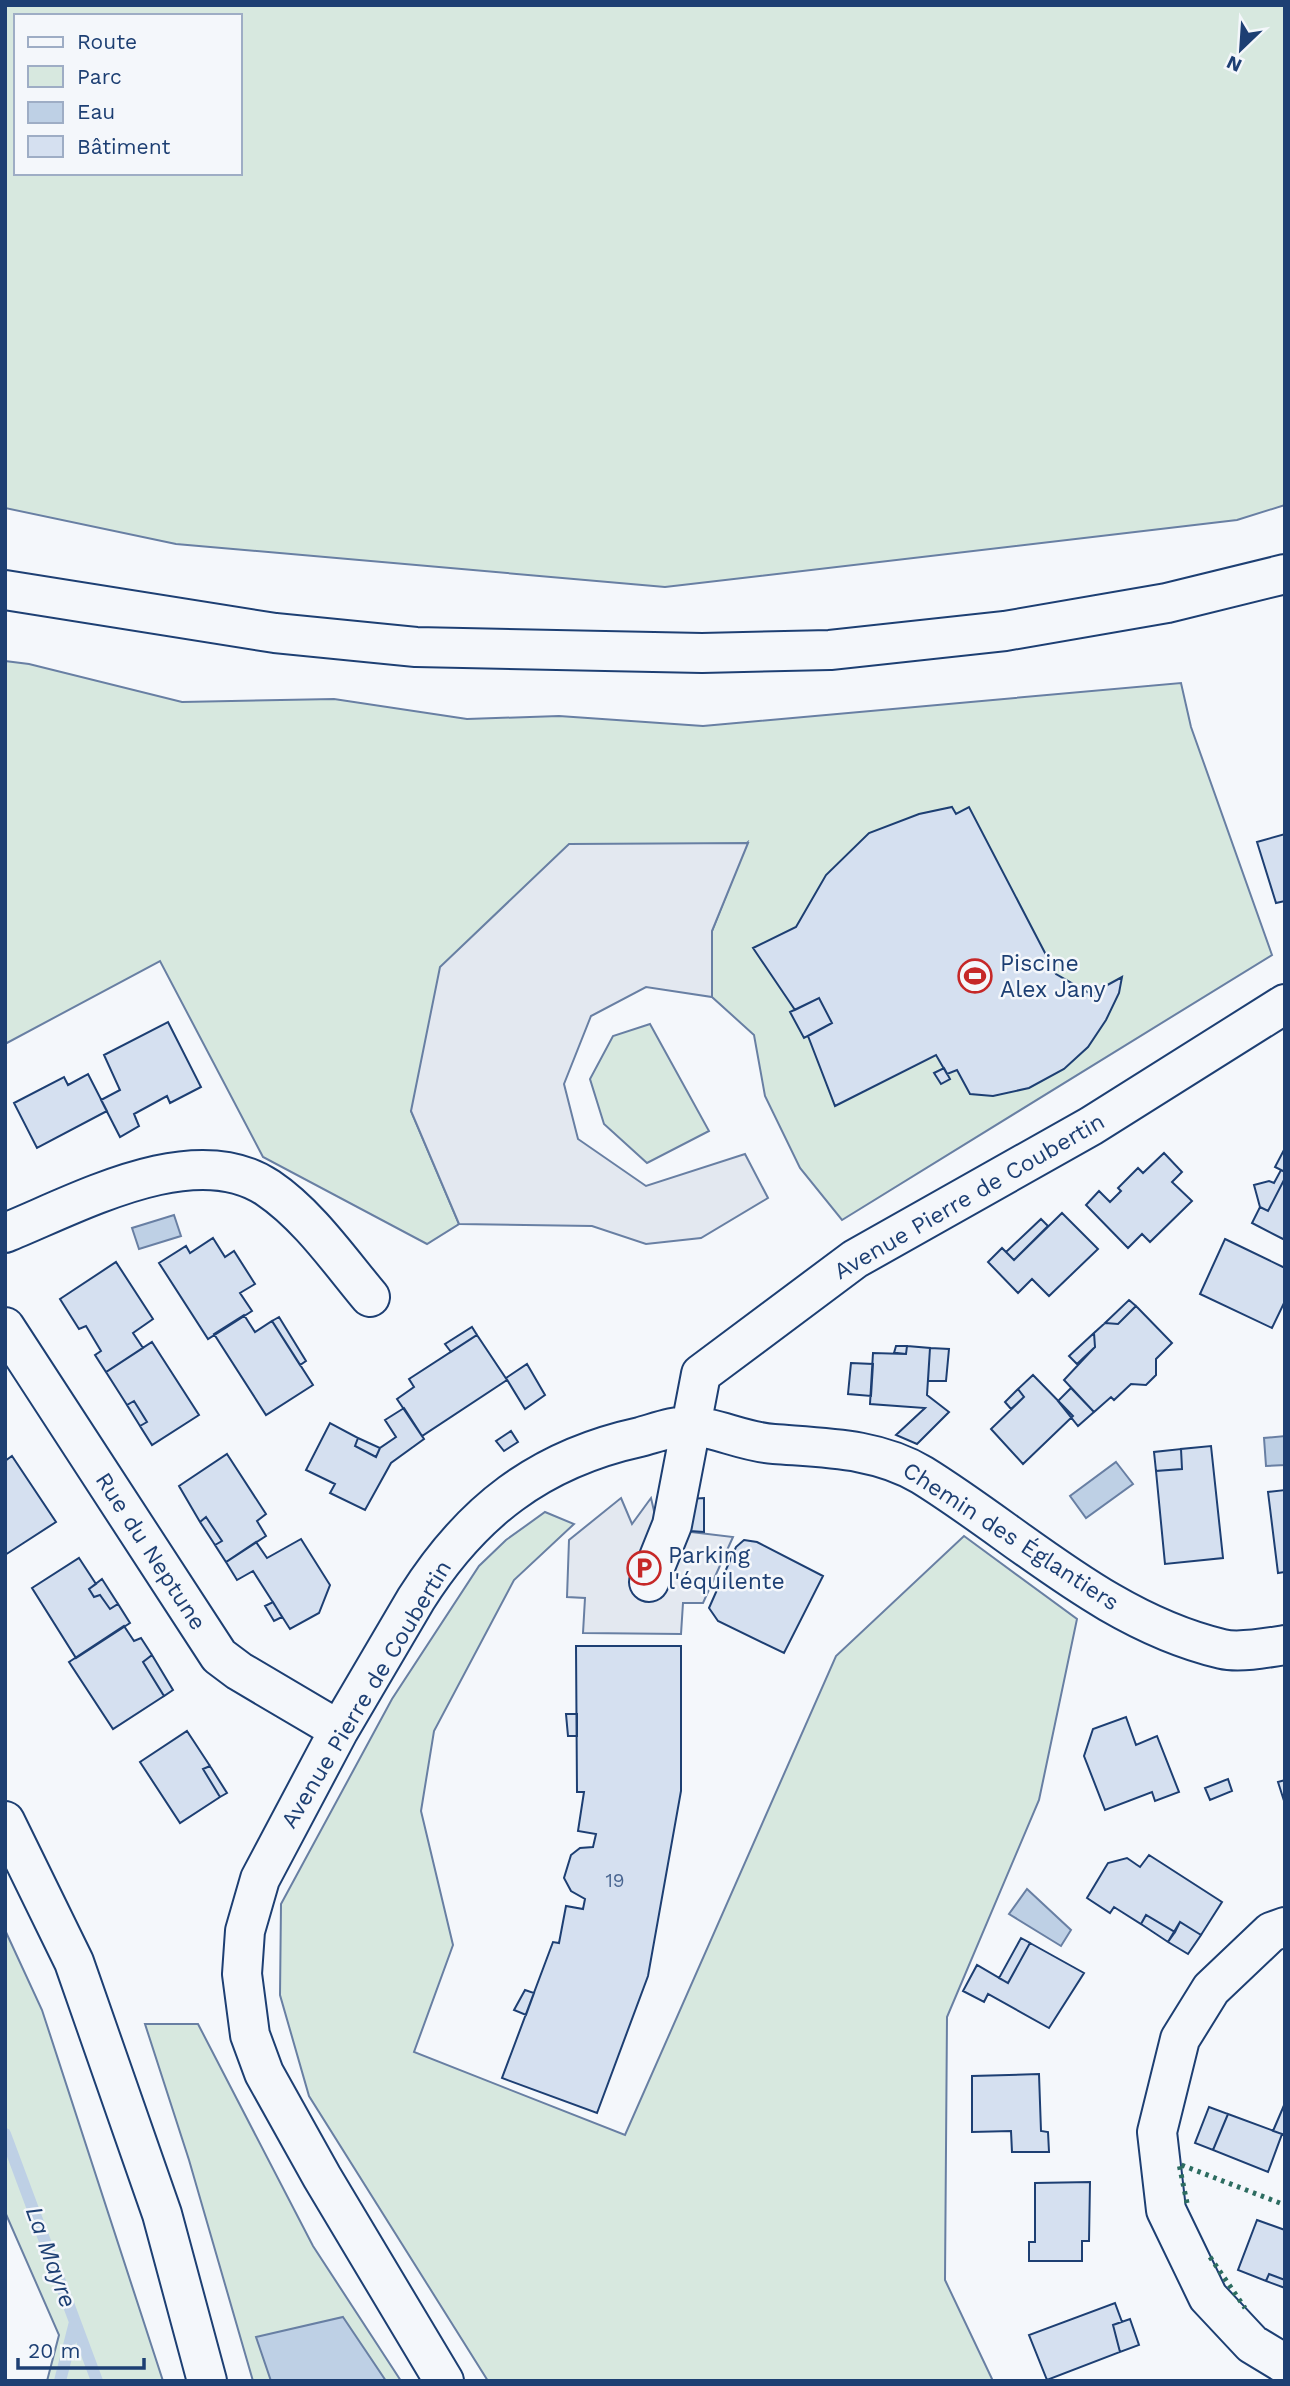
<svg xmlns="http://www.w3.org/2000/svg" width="1290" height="2386" font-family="'Work Sans',sans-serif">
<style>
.green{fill:#d7e8df;stroke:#687fa3;stroke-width:2;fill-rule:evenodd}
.parking{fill:#e3e8f0;stroke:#687fa3;stroke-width:2}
.water{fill:#bed0e5;stroke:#687fa3;stroke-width:2}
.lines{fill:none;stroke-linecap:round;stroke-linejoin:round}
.stream{stroke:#bed0e5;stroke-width:12}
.building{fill:#d5e0f0;stroke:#1d3f73;stroke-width:2}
.minor-casing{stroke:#1d3f73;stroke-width:42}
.major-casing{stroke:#1d3f73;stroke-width:42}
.minor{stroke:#f4f7fb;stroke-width:38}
.major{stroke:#f4f7fb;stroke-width:38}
.hedge{stroke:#2c6c60;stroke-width:5;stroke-dasharray:3.5 5;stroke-linecap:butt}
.labels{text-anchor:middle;stroke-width:5;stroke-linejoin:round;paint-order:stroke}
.number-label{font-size:19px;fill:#4b6792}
.poi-label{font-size:23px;fill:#1d3f73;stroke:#f4f7fb;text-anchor:start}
.street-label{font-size:23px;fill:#1d3f73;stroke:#f4f7fb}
.water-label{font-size:24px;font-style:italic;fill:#1d3f73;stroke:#f4f7fb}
</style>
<rect width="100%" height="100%" fill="#f4f7fb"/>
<!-- green -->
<path class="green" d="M5,5H1285V505L1237,520L665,587L176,544L5,508ZM16,16H240V173H16Z
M5,661L29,664L182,702L334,699L467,719L559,716L703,726L1181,683L1191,727L1272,955L842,1220L800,1168L765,1096L754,1035L712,997V931L747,843L411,1111L459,1224L427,1244L263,1157L160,961L5,1044Z
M650,1024L709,1131L647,1163L604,1124L590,1079L613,1036Z
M545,1512L574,1524L514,1580L434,1731L421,1811L453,1945L414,2052L625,2135L836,1656L964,1536L1077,1619L1039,1800L947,2017L945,2280L993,2381H488L309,2096L280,1995L281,1904L392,1699L479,1566L506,1540Z
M5,1930L42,2010L163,2381H47L59,2335L5,2212Z
M145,2024H198L313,2246L401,2381H253L189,2160Z"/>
<!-- parking -->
<path class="parking" d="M748,843L712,931V997L646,987L591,1016L564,1084L578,1139L646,1186L745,1154L768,1198L701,1238L646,1244L592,1226L459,1224L411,1111L440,967L569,844Z
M621,1498L632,1524L651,1498L658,1528L733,1537L703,1603H683L681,1634L583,1633L585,1598L567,1597L569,1540Z"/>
<!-- water -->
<path class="water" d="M174,1215L181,1236L139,1249L132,1228Z
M1285,1436V1465L1266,1466L1264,1438Z
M1116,1462L1133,1484L1086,1518L1070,1496Z
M1027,1889L1071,1930L1061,1946L1009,1914Z
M343,2317L386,2381H271L256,2337Z"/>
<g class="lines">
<!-- stream -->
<path class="stream" d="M5,2134L97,2381
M60,2381L75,2322"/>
</g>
<!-- building -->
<path class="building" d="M952,807L956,814L969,807L1056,974L1091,994L1122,977L1119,993L1106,1020L1088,1047L1064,1069L1029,1088L993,1096L970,1094L957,1070L947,1074L936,1055L835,1106L808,1036L832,1023L819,998L795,1010L753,948L796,927L826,875L869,833L919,814Z
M1285,834V901L1276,903L1257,842Z
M819,998L832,1023L804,1038L790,1012Z
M168,1022L201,1087L170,1103L167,1096L134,1114L139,1126L120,1137L101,1100L120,1090L104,1055Z
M944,1068L950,1079L941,1084L934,1073Z
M88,1074L107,1111L37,1148L14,1103L64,1077L68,1085Z
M1285,1148V1172L1275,1167Z
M1164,1153L1182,1172L1172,1182L1192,1201L1150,1242L1142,1234L1128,1248L1086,1205L1099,1191L1110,1202L1121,1191L1118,1188L1138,1168L1143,1173Z
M1281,1170L1285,1172V1178L1268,1211L1260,1207L1254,1185L1269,1181L1274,1183Z
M1285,1178V1240L1252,1223L1260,1207L1268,1211Z
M1062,1213L1098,1249L1049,1296L1032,1279L1018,1293L988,1262L1002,1248L1014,1260Z
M1041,1219L1048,1226L1014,1260L1006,1252Z
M213,1238L225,1257L234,1251L255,1284L240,1293L252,1311L208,1339L159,1263L186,1246L190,1253Z
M1225,1239L1285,1268V1301L1272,1328L1200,1294Z
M116,1262L153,1319L133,1333L143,1348L106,1372L95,1355L101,1351L86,1326L79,1329L60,1299Z
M1129,1300L1136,1306L1118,1324L1105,1323Z
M1136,1306L1172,1343L1156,1359V1375L1146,1385L1131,1384L1114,1400L1111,1397L1094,1412L1064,1380L1095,1347L1094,1333L1105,1323L1118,1324Z
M244,1315L255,1332L272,1321L313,1385L266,1415L214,1334Z
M279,1317L306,1361L300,1365L272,1321Z
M472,1327L477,1335L451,1352L445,1344Z
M1094,1333L1095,1347L1077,1364L1069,1356Z
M477,1335L507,1380L422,1436L397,1399L414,1387L409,1379Z
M152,1342L199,1415L152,1445L140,1426L147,1422L134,1401L127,1405L106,1372Z
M896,1346H907L906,1354L894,1353Z
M907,1346L930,1348L927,1395L949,1412L917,1444L896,1435L925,1408L870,1404L873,1353L906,1354Z
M930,1348L949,1349L946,1381H928Z
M851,1363L873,1364L871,1396L848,1394Z
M527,1364L545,1395L525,1409L506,1378Z
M1033,1375L1073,1416L1023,1464L991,1429L1024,1397L1018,1389Z
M1071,1388L1094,1412L1078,1426L1058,1401Z
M1018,1389L1024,1397L1011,1409L1005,1402Z
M134,1401L147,1422L140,1426L127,1405Z
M404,1408L424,1439L391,1463L365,1510L330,1493L335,1484L306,1470L330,1423L358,1438L355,1446L376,1457L380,1448L396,1437L385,1420Z
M511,1431L518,1442L504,1451L496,1441Z
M358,1438L380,1448L376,1457L355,1446Z
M1211,1446L1223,1558L1165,1564L1156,1471L1182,1469L1181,1449Z
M1181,1449L1182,1469L1156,1471L1154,1452Z
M227,1454L266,1514L257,1521L266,1536L226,1562L215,1545L222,1541L206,1517L200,1522L179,1486Z
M12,1456L56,1522L5,1555V1461Z
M1285,1490V1572L1278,1573L1268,1492Z
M704,1498V1532L690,1531L689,1499Z
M206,1517L222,1541L215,1545L200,1522Z
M301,1539L330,1585L319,1613L290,1629L253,1571L237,1580L226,1562L256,1542L267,1558Z
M744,1540L757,1542L823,1576L784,1653L718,1621L709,1608L736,1547Z
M79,1558L96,1584L89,1589L94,1597L100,1595L110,1609L118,1604L130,1623L76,1658L32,1588Z
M102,1579L118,1604L110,1609L100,1595L94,1597L89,1589Z
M273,1602L282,1617L274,1621L265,1606Z
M124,1626L134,1641L141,1638L152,1655L143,1662L164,1696L113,1729L69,1662Z
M576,1646H681V1791L648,1976L597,2113L502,2078L553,1942L559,1943L566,1906L583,1909L585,1899L571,1891L564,1878L571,1855L580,1848L593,1847L596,1834L578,1831L584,1792H577Z
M152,1655L173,1690L164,1696L143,1662Z
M566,1714H577V1736H568Z
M1126,1717L1136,1745L1157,1736L1179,1792L1155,1801L1152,1792L1105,1810L1084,1756L1093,1729Z
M187,1731L210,1766L203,1769L220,1797L180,1823L140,1762Z
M210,1766L227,1793L220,1797L203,1769Z
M1228,1779L1232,1791L1210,1800L1205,1788Z
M1285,1780V1804L1278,1782Z
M1149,1855L1222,1902L1201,1935L1180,1922L1175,1932L1146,1915L1141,1924L1114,1907L1110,1913L1087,1898L1108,1863L1127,1858L1140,1867Z
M1146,1915L1175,1932L1168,1942L1141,1924Z
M1180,1922L1201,1935L1188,1954L1168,1942Z
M1021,1938L1030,1943L1008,1983L999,1978Z
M1030,1943L1084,1973L1049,2028L988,1994L984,2002L963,1991L977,1965L1008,1983Z
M525,1990L534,1993L526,2015L514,2010Z
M1039,2074L1041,2131L1048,2132L1049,2152H1012L1011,2131L972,2132V2076Z
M1285,2103V2135L1273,2131Z
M1209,2107L1228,2114L1213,2150L1195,2143Z
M1228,2114L1282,2134L1268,2172L1213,2150Z
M1090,2182L1089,2241H1082V2261H1029V2242H1035V2183Z
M1257,2220L1285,2230V2280L1269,2274L1266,2281L1238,2270Z
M1269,2274L1285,2280V2288L1266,2281Z
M1115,2303L1122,2322L1113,2325L1120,2352L1047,2380L1029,2335Z
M1130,2319L1139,2345L1120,2352L1113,2325Z"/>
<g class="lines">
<defs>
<path id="minor" d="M5,1233C77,1204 194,1138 268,1188C308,1215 339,1260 370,1297
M5,1327L219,1656L239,1671L339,1730
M649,1582L672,1525L701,1374L855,1259L1091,1126L1285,1004
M1285,1927L1271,1932L1211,1989L1180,2039L1157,2132L1166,2210L1208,2297L1252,2344L1285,2364
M444,2381L322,2177L264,2073L250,2035L242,1974L245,1931L260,1879L339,1730L416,1599C471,1512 539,1459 640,1437C655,1433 676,1425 692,1426C718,1428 744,1442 774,1444C825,1448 877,1448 922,1475C1019,1535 1107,1622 1222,1649C1239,1653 1267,1648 1285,1645"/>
<path id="major" d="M5,590L275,633L416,647L702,653L830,650L1005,631L1167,603L1285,574
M5,1821L74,1962L162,2214L207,2381"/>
</defs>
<!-- minor casing -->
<use href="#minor" class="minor-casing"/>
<!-- major casing -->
<use href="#major" class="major-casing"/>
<!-- minor -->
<use href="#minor" class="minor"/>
<!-- major -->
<use href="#major" class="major"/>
<!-- hedge -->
<path class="hedge" d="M1187,2203L1179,2164L1285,2205
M1210,2257L1245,2308"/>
</g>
<!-- icons -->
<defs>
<symbol id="stadium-ring" viewBox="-11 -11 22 22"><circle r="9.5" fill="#f4f7fb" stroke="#c62828" stroke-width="1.5"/><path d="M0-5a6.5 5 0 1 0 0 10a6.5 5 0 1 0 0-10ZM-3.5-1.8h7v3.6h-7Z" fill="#c62828"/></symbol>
<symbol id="parking-ring" viewBox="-11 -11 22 22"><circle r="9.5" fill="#f4f7fb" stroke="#c62828" stroke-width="1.5"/><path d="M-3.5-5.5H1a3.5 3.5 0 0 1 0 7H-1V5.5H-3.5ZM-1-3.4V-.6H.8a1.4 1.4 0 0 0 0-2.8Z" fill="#c62828"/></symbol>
</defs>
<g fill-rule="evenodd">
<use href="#stadium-ring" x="956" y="957" width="38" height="38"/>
<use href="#parking-ring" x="625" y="1549" width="38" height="38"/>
</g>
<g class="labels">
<!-- number labels -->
<g class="number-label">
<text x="615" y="1887">19</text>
</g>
<!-- poi labels -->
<g class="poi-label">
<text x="1000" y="971">Piscine<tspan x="1000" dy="26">Alex Jany</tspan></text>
<text x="668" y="1563">Parking<tspan x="668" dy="26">l'équilente</tspan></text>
</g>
<!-- street labels -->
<g class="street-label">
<text transform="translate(969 1196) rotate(-30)" y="8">Avenue Pierre de Coubertin</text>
<text transform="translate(1011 1536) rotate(33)" y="8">Chemin des Églantiers</text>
<text transform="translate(151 1551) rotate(57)" y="8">Rue du Neptune</text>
<text transform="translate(366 1694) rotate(-59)" y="8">Avenue Pierre de Coubertin</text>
</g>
<!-- water labels -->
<g class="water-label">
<text transform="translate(51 2257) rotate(70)" y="8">La Mayre</text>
</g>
</g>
<!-- border -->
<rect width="1290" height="2386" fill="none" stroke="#1d3f73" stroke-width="14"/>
<!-- legend -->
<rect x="14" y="14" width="228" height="161" fill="#f4f7fb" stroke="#9eadc5" stroke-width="2"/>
<rect x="28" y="37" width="35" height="10" fill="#f4f7fb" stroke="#9eadc5" stroke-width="2"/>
<text x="77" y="49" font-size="21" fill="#1d3f73">Route</text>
<rect x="28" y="66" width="35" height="21" fill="#d7e8df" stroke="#9eadc5" stroke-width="2"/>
<text x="77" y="84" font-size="21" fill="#1d3f73">Parc</text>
<rect x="28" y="102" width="35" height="21" fill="#bed0e5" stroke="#9eadc5" stroke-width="2"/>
<text x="77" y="119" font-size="21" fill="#1d3f73">Eau</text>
<rect x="28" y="136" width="35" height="21" fill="#d5e0f0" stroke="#9eadc5" stroke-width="2"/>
<text x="77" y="154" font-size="21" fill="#1d3f73">Bâtiment</text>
<!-- north arrow -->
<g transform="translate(1241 49) rotate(205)" stroke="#f4f7fb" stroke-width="5" paint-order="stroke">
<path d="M0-5L12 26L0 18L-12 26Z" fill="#1d3f73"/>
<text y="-10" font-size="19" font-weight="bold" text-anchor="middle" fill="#1d3f73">N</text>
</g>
<!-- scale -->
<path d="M18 2358v10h126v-10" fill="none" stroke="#1d3f73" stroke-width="3.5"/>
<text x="28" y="2358" font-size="21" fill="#1d3f73" stroke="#f4f7fb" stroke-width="5" paint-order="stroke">20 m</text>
</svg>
